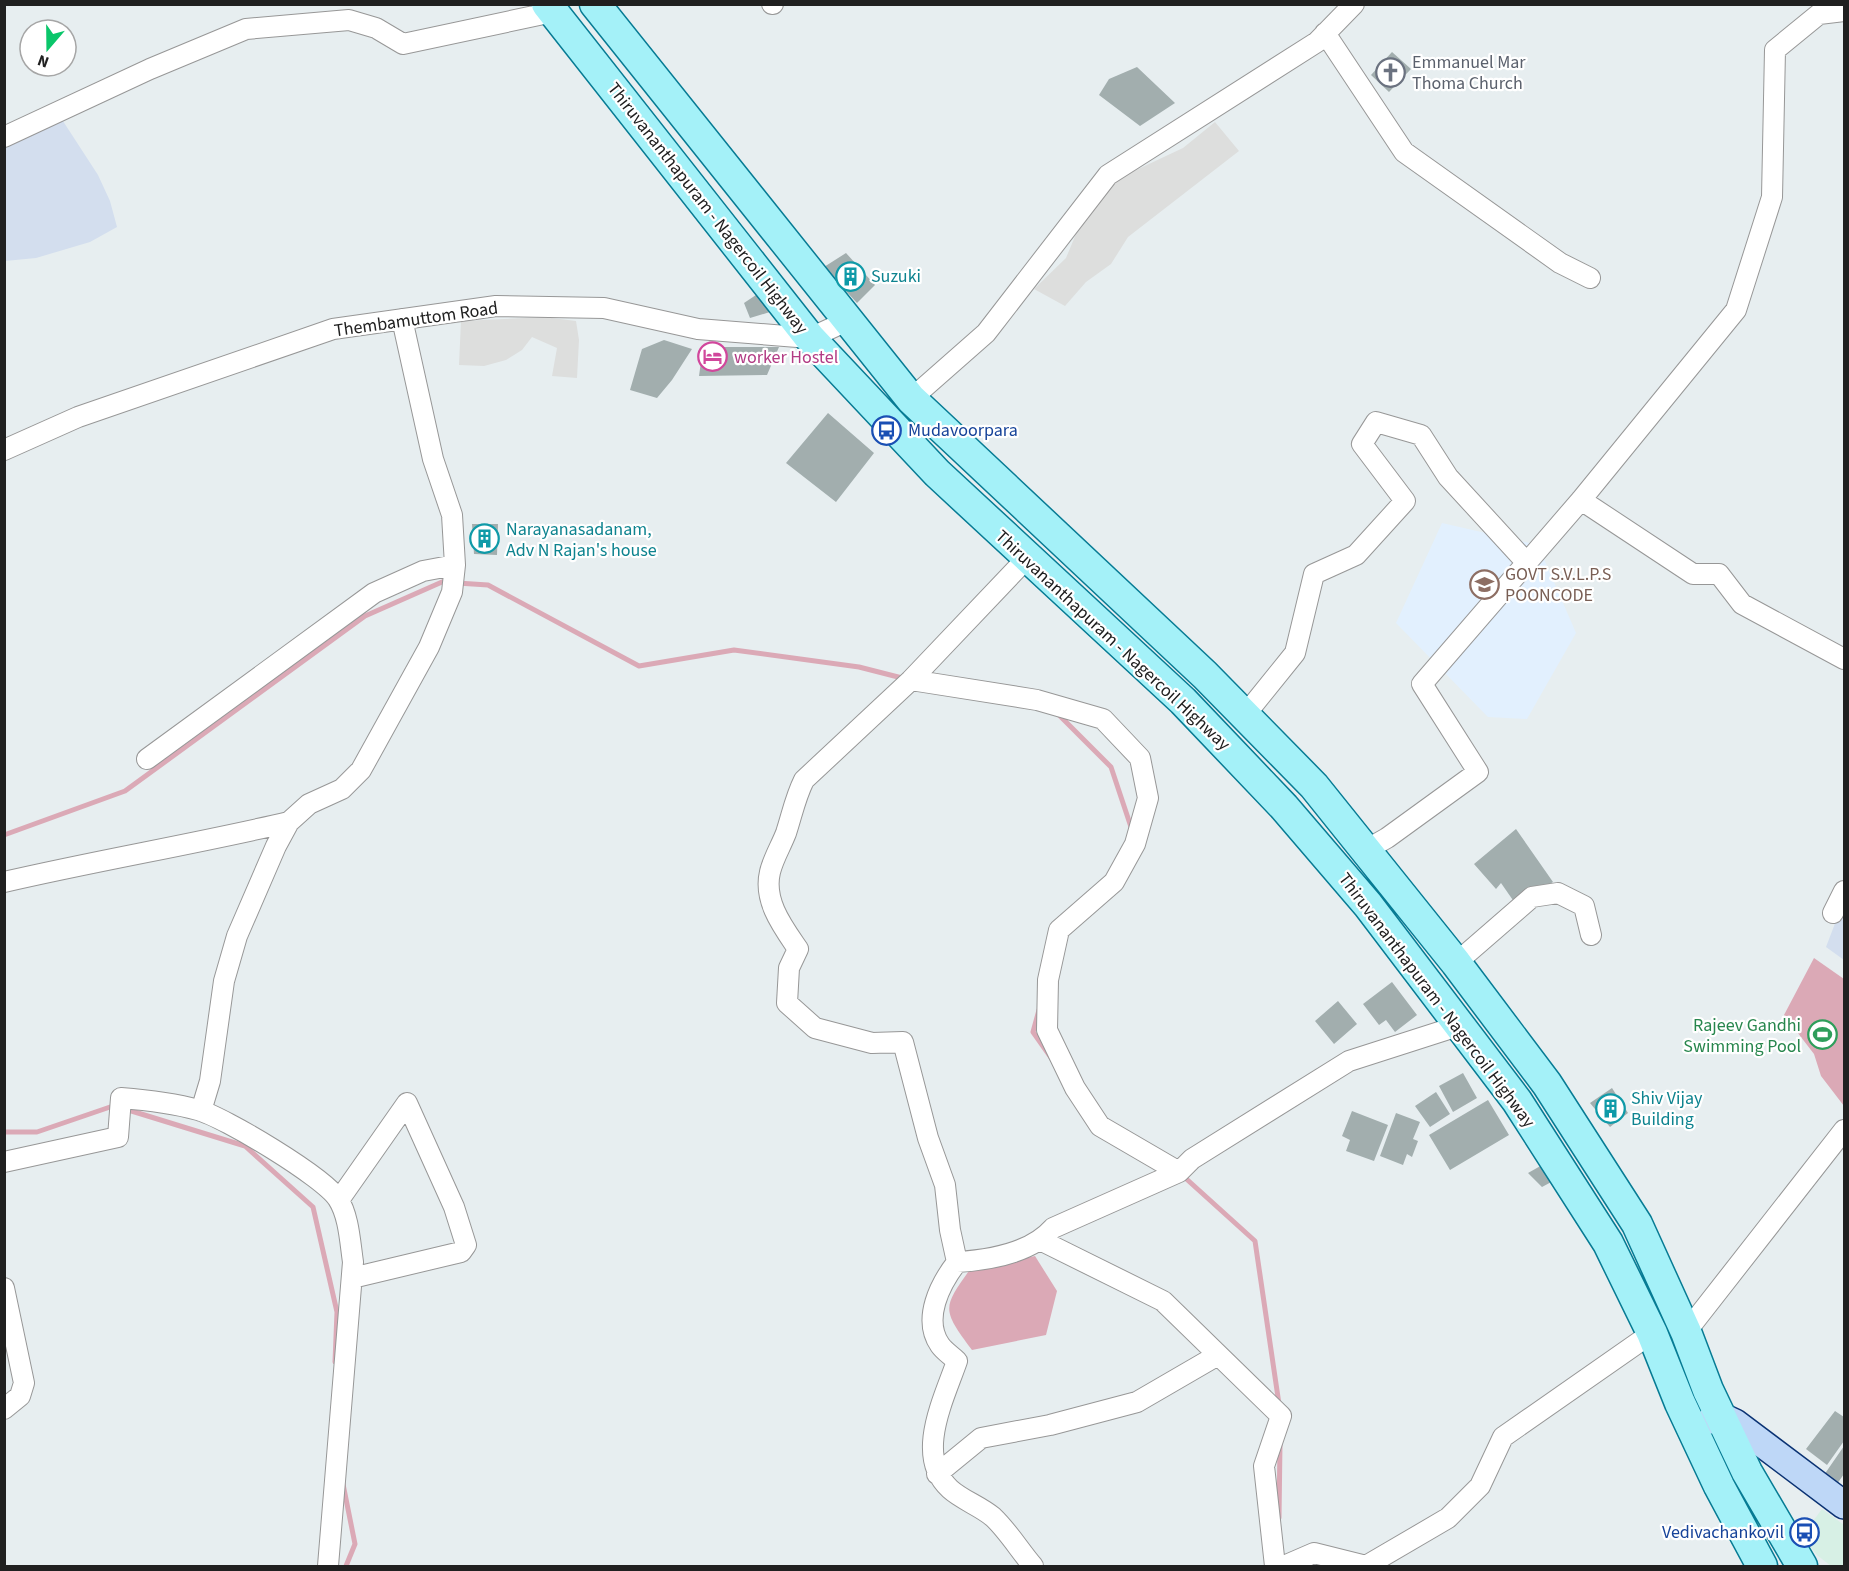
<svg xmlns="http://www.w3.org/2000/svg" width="1849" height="1571" font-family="'Source Sans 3',sans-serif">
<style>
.residential{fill:#dddedd}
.commercial{fill:#d7f0e5}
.education{fill:#e2f0fe}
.farmland{fill:#d3deee}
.water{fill:#dba9b6}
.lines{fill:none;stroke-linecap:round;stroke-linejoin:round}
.stream{stroke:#dba9b6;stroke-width:5}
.building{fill:#a2aeae}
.street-casing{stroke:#979797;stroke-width:22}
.secondary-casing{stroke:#0a3273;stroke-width:30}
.primary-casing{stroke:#077b94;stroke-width:33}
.street{stroke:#fff;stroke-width:20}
.secondary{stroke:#bed7f7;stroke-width:27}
.primary{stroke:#a4f1f8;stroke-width:30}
.labels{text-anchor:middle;stroke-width:4.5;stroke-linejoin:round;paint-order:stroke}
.worship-label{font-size:18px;fill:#5b616d;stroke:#fff;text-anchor:start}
.street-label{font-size:18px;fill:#202020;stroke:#fff}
.culture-label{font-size:18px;fill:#0d838f;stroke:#fff;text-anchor:start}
.hotel-label{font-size:18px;fill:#b23c85;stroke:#fff;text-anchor:start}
.transit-label{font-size:18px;fill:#164399;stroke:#fff;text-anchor:start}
.education-label{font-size:18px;fill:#785e54;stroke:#fff;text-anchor:start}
.leisure-label{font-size:18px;fill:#27864d;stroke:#fff;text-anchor:end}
</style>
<rect width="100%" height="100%" fill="#e7eef0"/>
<!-- residential -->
<path class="residential" d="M1215,122L1239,151L1128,237L1111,264L1086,282L1065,306L1034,289L1066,258L1076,234L1117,179L1183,148Z
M544,317L576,321L579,340L577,378L552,376L557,348L532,337L522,350L506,360L484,366L459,365L461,321Z"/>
<!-- commercial -->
<path class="commercial" d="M1822,1509L1844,1525V1566H1831L1817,1555L1807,1542L1805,1532Z"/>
<!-- education -->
<path class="education" d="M1442,523L1538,545L1576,633L1527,719L1488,717L1396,623Z"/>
<!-- farmland -->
<path class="farmland" d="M61,118L98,175L110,201L117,227L90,242L36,258L5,261V145L35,133Z
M1844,900V960L1826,947Z"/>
<!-- water -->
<path class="water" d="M1814,958L1844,979V1106L1821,1076L1814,1054L1784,1015Z
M1035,1256L1057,1291L1046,1335L972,1350C940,1307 943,1308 973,1265L1005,1263Z"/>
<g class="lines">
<!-- stream -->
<path class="stream" d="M1057,713L1111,767L1132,830
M4,835L125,791L365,616L442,582L488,585L639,666L734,650L859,667L906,679
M1039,1010L1033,1032L1052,1059
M125,1109L245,1146L313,1207L337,1312L335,1362
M4,1132H37L113,1106
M1182,1175L1255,1241L1279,1404
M343,1484L355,1544L346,1566
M1279,1518L1280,1443"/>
</g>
<!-- building -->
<path class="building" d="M1392,52L1411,69L1389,92L1371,75Z
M1137,67L1175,103L1140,126L1099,95L1109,79Z
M846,253L875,285L857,303L824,267Z
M756,295L770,312L750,318L744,303Z
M664,340L692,349L672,380L657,398L630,390L642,349Z
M703,347H779L767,375L699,376Z
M828,413L874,453L836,502L786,463Z
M472,524H498L497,555L474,554Z
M1516,829L1553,882L1517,906L1501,883L1496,889L1474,864Z
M1392,982L1417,1015L1395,1032L1386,1020L1379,1025L1363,1004Z
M1338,1001L1357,1024L1334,1044L1315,1021Z
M1463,1073L1477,1098L1453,1112L1439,1086Z
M1612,1088L1628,1113L1610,1127L1590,1103Z
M1436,1092L1450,1114L1430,1127L1415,1106Z
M1488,1100L1509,1135L1450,1170L1429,1135Z
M1352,1111L1388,1125L1374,1161L1346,1151L1350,1140L1342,1136Z
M1396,1113L1420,1122L1413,1139L1418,1141L1412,1157L1407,1154L1403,1165L1380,1156Z
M1544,1164L1555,1180L1542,1187L1528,1173Z
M1835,1411L1844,1417V1441L1827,1465L1806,1449Z
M1844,1446V1474L1837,1484L1824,1475Z"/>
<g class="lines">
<defs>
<path id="street" d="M772,4H773
M1325,33L1404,152L1560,263L1590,278
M4,137L150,69L246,29L349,20L376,28L403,44L553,12
M911,399L986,333L1108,175L1317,42L1354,4
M4,450L78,417L333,329L496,306L604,308L698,329L810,338L847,321
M1581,500L1693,574H1719L1742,604L1844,659
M1027,558L911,680L804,780C795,798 792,815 786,833C781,846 773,859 770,872C763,901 783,927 798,949L789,968L787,1003L815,1028L872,1043L903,1042L928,1138L945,1185L950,1230L957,1262C940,1284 922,1319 940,1345C944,1351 952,1356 957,1361C944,1399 914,1456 950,1489C962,1500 980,1506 993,1517C1008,1531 1020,1551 1033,1566
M911,680L1037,700L1103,719L1140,758L1148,798L1135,844L1114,882L1059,930L1048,980L1047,1030L1075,1088L1100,1126L1179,1172
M1245,715L1295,653L1314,574L1356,555L1405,501L1362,444L1376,422L1421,435L1448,477L1527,563
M147,759L374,593L423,571L455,565
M1364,851L1387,838L1478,772L1422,684L1581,500L1736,310L1772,197L1775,50L1819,14L1844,11
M4,882C99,860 195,844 289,822
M1833,913L1844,891
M1456,963L1532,897L1558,893L1584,906L1591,935
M201,1111L210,1081L224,981L237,936L276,846L289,822L309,804L342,789L361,770L429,647L452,592L455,565L452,515L433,459L402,319
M4,1162L118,1137L121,1098C147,1100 173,1103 198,1110C224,1117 324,1177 338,1199C349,1216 350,1242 353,1262L328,1566
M339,1200L407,1103L454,1207L466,1245L461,1252L352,1278
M1042,1241L1163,1301L1281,1416L1264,1466L1275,1566
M957,1262C989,1260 1031,1253 1053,1228L1179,1172L1192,1159L1349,1061L1458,1026
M4,1288L24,1383L20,1396L4,1409
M1686,1332L1844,1130
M937,1474L981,1438L1050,1425L1137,1402L1218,1355
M1284,1566L1314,1553L1366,1566L1448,1518L1480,1486L1503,1437L1652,1333"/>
<path id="secondary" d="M1711,1420L1720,1416L1735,1423L1844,1505"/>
<path id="primary" d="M547,4L810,338L937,473L1183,701L1284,807L1368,905L1517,1101L1608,1243L1652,1333L1680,1403L1719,1486L1762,1566
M595,4L911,399L1205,675L1314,786L1456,963L1547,1084L1637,1224L1686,1332L1708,1390L1747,1472L1802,1566"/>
</defs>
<!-- street casing -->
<use href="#street" class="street-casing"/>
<!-- secondary casing -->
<use href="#secondary" class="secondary-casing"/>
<!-- primary casing -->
<use href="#primary" class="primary-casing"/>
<!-- street -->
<use href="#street" class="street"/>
<!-- secondary -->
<use href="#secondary" class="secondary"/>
<!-- primary -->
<use href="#primary" class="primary"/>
</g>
<!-- icons -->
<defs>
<symbol id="church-ring" viewBox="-11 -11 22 22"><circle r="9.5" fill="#fff" stroke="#6b7280" stroke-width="1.5"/><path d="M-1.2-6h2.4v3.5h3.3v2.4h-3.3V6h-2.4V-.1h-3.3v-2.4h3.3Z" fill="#6b7280"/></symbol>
<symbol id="building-ring" viewBox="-11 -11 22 22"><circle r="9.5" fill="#fff" stroke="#0f9aa8" stroke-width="1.5"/><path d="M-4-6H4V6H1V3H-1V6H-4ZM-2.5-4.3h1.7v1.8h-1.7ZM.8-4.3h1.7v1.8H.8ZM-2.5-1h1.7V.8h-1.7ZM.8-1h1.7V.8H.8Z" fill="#0f9aa8"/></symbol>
<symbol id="hotel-ring" viewBox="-11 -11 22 22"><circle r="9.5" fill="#fff" stroke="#d1479c" stroke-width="1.5"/><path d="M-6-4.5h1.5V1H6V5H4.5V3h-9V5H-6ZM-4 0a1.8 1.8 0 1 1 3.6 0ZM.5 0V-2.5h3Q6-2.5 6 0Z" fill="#d1479c"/></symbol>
<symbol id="bus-ring" viewBox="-11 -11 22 22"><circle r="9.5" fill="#fff" stroke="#1a4fb4" stroke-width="1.5"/><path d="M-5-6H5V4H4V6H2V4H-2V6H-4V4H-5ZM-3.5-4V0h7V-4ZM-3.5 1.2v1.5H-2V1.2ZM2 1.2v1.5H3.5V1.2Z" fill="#1a4fb4"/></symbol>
<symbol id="school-ring" viewBox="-11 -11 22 22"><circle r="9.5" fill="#fff" stroke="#8d6e63" stroke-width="1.5"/><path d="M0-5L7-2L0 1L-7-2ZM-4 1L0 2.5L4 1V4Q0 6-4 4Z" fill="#8d6e63"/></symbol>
<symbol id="stadium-ring" viewBox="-11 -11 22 22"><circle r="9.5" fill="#fff" stroke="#2e9e5b" stroke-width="1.5"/><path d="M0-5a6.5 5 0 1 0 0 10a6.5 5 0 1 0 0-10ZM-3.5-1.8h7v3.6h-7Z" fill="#2e9e5b"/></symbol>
</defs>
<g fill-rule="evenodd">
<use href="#church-ring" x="1374" y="56" width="33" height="33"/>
<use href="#building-ring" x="834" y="260" width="33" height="33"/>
<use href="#hotel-ring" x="696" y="340" width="33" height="33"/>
<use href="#bus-ring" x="870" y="414" width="33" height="33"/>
<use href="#building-ring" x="468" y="522" width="33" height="33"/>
<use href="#school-ring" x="1468" y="568" width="33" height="33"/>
<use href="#stadium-ring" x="1806" y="1018" width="33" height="33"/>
<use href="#building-ring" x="1594" y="1092" width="33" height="33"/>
<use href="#bus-ring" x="1788" y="1516" width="33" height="33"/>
</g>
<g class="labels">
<!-- worship labels -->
<g class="worship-label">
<text x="1412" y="68">Emmanuel Mar<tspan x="1412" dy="21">Thoma Church</tspan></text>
</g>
<!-- street labels -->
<g class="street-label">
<text transform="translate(708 208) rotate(52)" y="6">Thiruvananthapuram - Nagercoil Highway</text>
<text transform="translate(416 319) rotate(-8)" y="6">Thembamuttom Road</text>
<text transform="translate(1113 640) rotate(43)" y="6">Thiruvananthapuram - Nagercoil Highway</text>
<text transform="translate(1437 1000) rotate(53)" y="6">Thiruvananthapuram - Nagercoil Highway</text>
</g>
<!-- culture labels -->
<g class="culture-label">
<text x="871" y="282">Suzuki</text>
<text x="506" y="535">Narayanasadanam,<tspan x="506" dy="21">Adv N Rajan's house</tspan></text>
<text x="1631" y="1104">Shiv Vijay<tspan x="1631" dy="21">Building</tspan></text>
</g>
<!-- hotel labels -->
<g class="hotel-label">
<text x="734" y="363">worker Hostel</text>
</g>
<!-- transit labels -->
<g class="transit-label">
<text x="908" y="436">Mudavoorpara</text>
<text x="1784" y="1538" text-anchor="end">Vedivachankovil</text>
</g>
<!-- education labels -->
<g class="education-label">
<text x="1505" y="580">GOVT S.V.L.P.S<tspan x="1505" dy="21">POONCODE</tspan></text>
</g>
<!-- leisure labels -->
<g class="leisure-label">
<text x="1801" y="1031">Rajeev Gandhi<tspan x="1801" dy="21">Swimming Pool</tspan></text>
</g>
</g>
<!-- border -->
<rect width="1849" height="1571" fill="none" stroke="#202020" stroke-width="12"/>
<!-- north arrow -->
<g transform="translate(48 48) rotate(200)"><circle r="28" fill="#ffffff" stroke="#a6a6a6" stroke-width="1.5"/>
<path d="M0-4.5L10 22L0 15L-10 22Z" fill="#0ac66a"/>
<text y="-9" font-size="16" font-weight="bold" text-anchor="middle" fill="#202020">N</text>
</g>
</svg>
